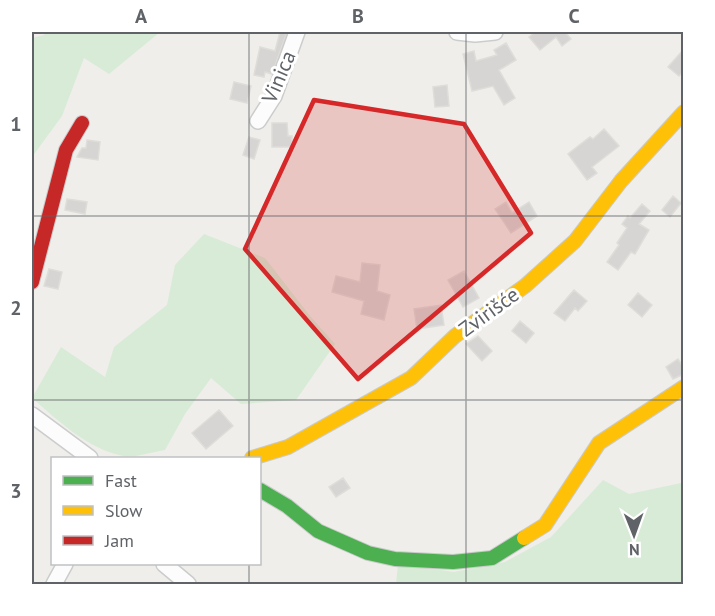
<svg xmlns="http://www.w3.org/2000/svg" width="715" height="616" font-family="'PT Sans',sans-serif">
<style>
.green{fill:#d8ebd6}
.building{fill:#d6d5d3;stroke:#deddd9;stroke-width:1.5}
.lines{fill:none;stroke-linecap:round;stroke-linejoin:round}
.street-casing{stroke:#cbcccc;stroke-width:18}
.fast-casing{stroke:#cacacb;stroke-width:16}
.slow-casing{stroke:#cacacb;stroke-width:16}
.jam-casing{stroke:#cacacb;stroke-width:16}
.street{stroke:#fdfcfc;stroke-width:15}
.fast{stroke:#4caf50;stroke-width:14}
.slow{stroke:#ffc107;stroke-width:14}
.jam{stroke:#c62828;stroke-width:14}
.marked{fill:#d62828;fill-opacity:0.2;stroke:#d62828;stroke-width:4.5;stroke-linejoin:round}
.grid{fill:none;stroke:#5f6368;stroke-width:1.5;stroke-opacity:0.55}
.labels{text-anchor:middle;stroke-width:6;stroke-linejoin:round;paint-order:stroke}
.street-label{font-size:21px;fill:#5f6368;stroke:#fff}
.neatline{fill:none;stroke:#5f6368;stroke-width:2}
.grid-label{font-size:20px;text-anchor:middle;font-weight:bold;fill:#5f6368}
</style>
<rect width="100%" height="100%" fill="#efeeea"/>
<!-- green -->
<path class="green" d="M45,32H160L109,74L84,58L62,116L32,157V38L44,35Z
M204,234L265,258L310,316L335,344L296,400L241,404L211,378L185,414L165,450C152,452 135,458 123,456C86,448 59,421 32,398L61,347L105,377L114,347L167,305L175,265Z
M683,473V584H396L398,564L454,572L505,562L551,537L603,480L629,494L681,483Z"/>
<!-- building -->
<path class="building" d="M280,32H287L272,74L265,72L264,77L254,75L260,47L275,51Z
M535,32H565L571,39L562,46L556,37L540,50L529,37Z
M506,43L516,60L499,70L515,98L504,105L493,86L472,91L463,54L474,51L476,61L497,55L494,50Z
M684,49V70L679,76L668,67Z
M234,82L251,86L247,103L230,99Z
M447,85L449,106L435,107L433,87Z
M272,123H287L288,136H292V147H272Z
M604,129L619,146L592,167L597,173L587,180L568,154L590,137L593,139Z
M249,137L260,140L254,159L243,155Z
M87,140L100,142L98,160L77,157L82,148H86Z
M673,196L681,203L670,217L662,210Z
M67,199L87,202L85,214L65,210Z
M506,202L512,213L529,202L537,216L511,233L495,209Z
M642,204L650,211L639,224L649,230L635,254L631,252L618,270L607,262L619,245L617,243L627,228L622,224L628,216L630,218Z
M362,263L380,265L377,291L390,295L384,320L361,314L364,301L332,292L336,276L360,282Z
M49,269L62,272L58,289L44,286Z
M464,271L479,298L463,307L448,280Z
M574,290L587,301L578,311L575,308L565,321L554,313Z
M638,293L652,305L642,317L628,305Z
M441,305L444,325L417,329L414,309Z
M520,321L534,333L526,343L512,331Z
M478,336L492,351L482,361L466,344Z
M678,359L684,368V374L673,379L666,367Z
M219,410L233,426L206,449L192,433Z
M343,478L350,488L336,497L329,487Z"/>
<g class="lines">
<defs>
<path id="street" d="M457,32L475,34L495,32
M258,121L274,96L297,32
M32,415L90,458
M164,564L188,584
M54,584L65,564"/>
<path id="fast" d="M260,490L287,506L318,531L368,553L395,559L453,562L492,558L524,538"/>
<path id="slow" d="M252,458L288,447L411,378L455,336L525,286L575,241L621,181L684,112
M524,538L545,525L599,443L684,387"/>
<path id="jam" d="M32,282L66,150L82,123"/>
</defs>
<!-- street casing -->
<use href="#street" class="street-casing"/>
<!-- fast casing -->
<use href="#fast" class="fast-casing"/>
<!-- slow casing -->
<use href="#slow" class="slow-casing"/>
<!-- jam casing -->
<use href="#jam" class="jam-casing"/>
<!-- street -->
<use href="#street" class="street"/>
<!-- fast -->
<use href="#fast" class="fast"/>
<!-- slow -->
<use href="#slow" class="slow"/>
<!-- jam -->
<use href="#jam" class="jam"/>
</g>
<!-- marked area -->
<path class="marked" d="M314,100L464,124L531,233L358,379L245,249Z"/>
<!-- grid -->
<path class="grid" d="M249,32V458M466,32V584M32,216H684M32,400H684M249,564V584"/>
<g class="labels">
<!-- street labels -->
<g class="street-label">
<text transform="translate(279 77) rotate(-67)" y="7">Vinica</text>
<text transform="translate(489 312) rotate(-36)" y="7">Zvirišće</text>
</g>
</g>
<!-- border -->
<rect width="715" height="616" fill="none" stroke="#ffffff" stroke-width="66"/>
<!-- legend -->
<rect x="51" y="457" width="210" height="108" fill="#ffffff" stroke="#bfc1c3" stroke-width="1.5"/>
<rect x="63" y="476" width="30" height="9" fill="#4caf50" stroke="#bfc1c3" stroke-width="1.5"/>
<text x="105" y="487" font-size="18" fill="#5f6368">Fast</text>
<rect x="63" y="506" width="30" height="9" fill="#ffc107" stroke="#bfc1c3" stroke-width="1.5"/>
<text x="105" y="517" font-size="18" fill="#5f6368">Slow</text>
<rect x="63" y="536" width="30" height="9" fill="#c62828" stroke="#bfc1c3" stroke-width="1.5"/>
<text x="105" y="547" font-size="18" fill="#5f6368">Jam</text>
<!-- north arrow -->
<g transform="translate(634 535) rotate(179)" stroke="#ffffff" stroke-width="4.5" paint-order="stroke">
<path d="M0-4.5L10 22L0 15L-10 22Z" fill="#5f6368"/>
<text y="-9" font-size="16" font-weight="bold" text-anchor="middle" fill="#5f6368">N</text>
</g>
<rect x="33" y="33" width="649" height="550" class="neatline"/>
<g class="grid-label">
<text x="141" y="23">A</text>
<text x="358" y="23">B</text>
<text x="574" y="23">C</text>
<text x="16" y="131">1</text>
<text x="16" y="315">2</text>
<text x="16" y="498">3</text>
</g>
</svg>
